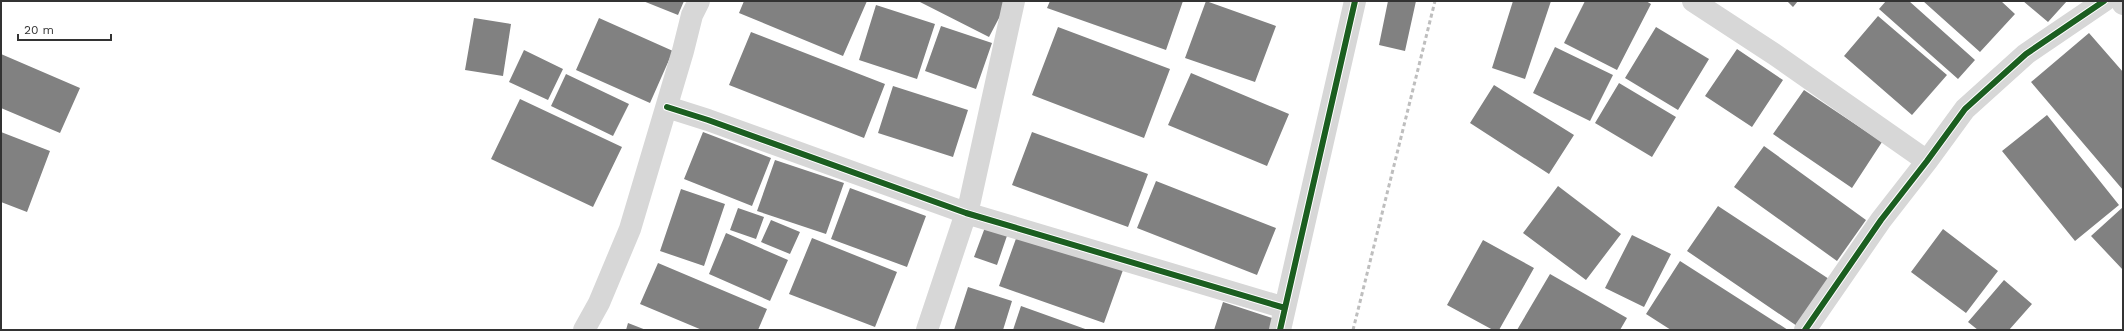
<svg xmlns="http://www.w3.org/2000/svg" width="2124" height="331" font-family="'Work Sans',sans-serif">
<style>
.building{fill:#818181}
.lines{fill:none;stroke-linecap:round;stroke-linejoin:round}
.minor{stroke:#d7d7d7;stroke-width:22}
.rail{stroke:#bebebe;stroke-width:3;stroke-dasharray:4 3;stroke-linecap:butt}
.cycleway-casing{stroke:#fff;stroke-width:8}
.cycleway{stroke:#1b5e20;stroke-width:6}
</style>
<rect width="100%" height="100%" fill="#fff"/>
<!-- building -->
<path class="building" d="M643,1H684L678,15Z
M744,1H867L843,56L739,13Z
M918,1H1008L989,37Z
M1050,1H1183L1166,50L1047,8Z
M1206,1L1276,26L1255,82L1185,58Z
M1388,1H1416L1405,51L1379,45Z
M1513,1H1551L1525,79L1492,68Z
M1585,1H1646L1651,4L1617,70L1564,43Z
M1787,1H1798L1793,7Z
M1886,1H1909L1975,60L1958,79L1879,9Z
M1923,1H2001L2015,14L1980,52Z
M2023,1H2067L2048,22Z
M876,5L935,24L917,79L859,60Z
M1878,16L1947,75L1912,115L1844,56Z
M474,18L511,24L503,76L465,70Z
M599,18L673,51L650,103L576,70Z
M941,26L992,43L976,89L925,71Z
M1058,27L1170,69L1144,138L1032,95Z
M1656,27L1709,59L1678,110L1625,78Z
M751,32L885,84L864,138L729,85Z
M2089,33L2123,72V190L2031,82Z
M1555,47L1613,75L1590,121L1533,93Z
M1737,49L1783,80L1752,127L1705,96Z
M524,50L563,69L548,100L509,82Z
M1,54L80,88L60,133L1,108Z
M1191,73L1289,114L1267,166L1168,125Z
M566,74L629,104L613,136L551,106Z
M1619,83L1676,117L1652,157L1595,123Z
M1494,85L1574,135L1549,174L1470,123Z
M893,86L968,110L953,157L878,133Z
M1804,90L1882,142L1852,188L1773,134Z
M520,99L622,147L593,207L491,159Z
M2047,115L2119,205L2075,241L2002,151Z
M1,132L50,151L27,212L1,202Z
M703,132L771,158L752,206L684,179Z
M1032,132L1148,174L1128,227L1012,185Z
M1764,146L1866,220L1837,261L1734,187Z
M775,160L844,183L826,234L757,211Z
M1156,181L1276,228L1257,275L1137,228Z
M1558,186L1621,234L1586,280L1523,233Z
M850,188L926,216L907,267L831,239Z
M681,189L725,204L704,266L660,251Z
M1718,206L1829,279L1797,326L1687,251Z
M2123,207V270L2091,236Z
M738,208L764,217L756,239L730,230Z
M771,220L800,232L790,254L761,242Z
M987,222L1009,230L997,265L974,257Z
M1943,229L1998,271L1966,313L1911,272Z
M726,233L788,260L770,301L709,274Z
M1018,233L1123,270L1104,323L999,286Z
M1632,235L1671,254L1644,307L1605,288Z
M812,238L897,272L875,327L789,294Z
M1483,240L1534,268L1499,330H1493L1447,305Z
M1680,261L1788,330H1671L1646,314Z
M658,263L767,309L758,330H702L640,304Z
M1550,274L1627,318L1620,330H1517Z
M2004,280L2032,304L2009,330H1978L1968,322Z
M968,287L1012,301L1003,330H954Z
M1223,302L1275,319L1271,330H1214Z
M1021,306L1088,330H1013Z
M628,323L646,330H626Z"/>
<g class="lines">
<!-- minor -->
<path class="minor" d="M1693,1L1774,54L1927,161
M2121,1L2123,4
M667,107L708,120L966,213L1285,308
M584,330L599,303L630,229L683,51L692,15L699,1
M927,330L970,201L1014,1
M1280,330L1355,1
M1805,330L1881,220L1927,161L1965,109L2026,54L2104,1"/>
<!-- rail -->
<path class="rail" d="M1353,330L1435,1"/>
<defs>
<path id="cycleway" d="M667,107L708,120L966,213L1285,308
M1280,330L1355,1
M1805,330L1881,220L1927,161L1965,109L2026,54L2104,1"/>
</defs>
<!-- cycleway casing -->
<use href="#cycleway" class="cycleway-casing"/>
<!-- cycleway -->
<use href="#cycleway" class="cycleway"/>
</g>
<!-- border -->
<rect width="2124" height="331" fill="none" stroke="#333333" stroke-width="4"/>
<!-- scale -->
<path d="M18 34v6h93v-6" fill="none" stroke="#333333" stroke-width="2"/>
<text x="24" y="34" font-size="12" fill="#333333" stroke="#ffffff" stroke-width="3" paint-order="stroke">20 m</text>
</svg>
